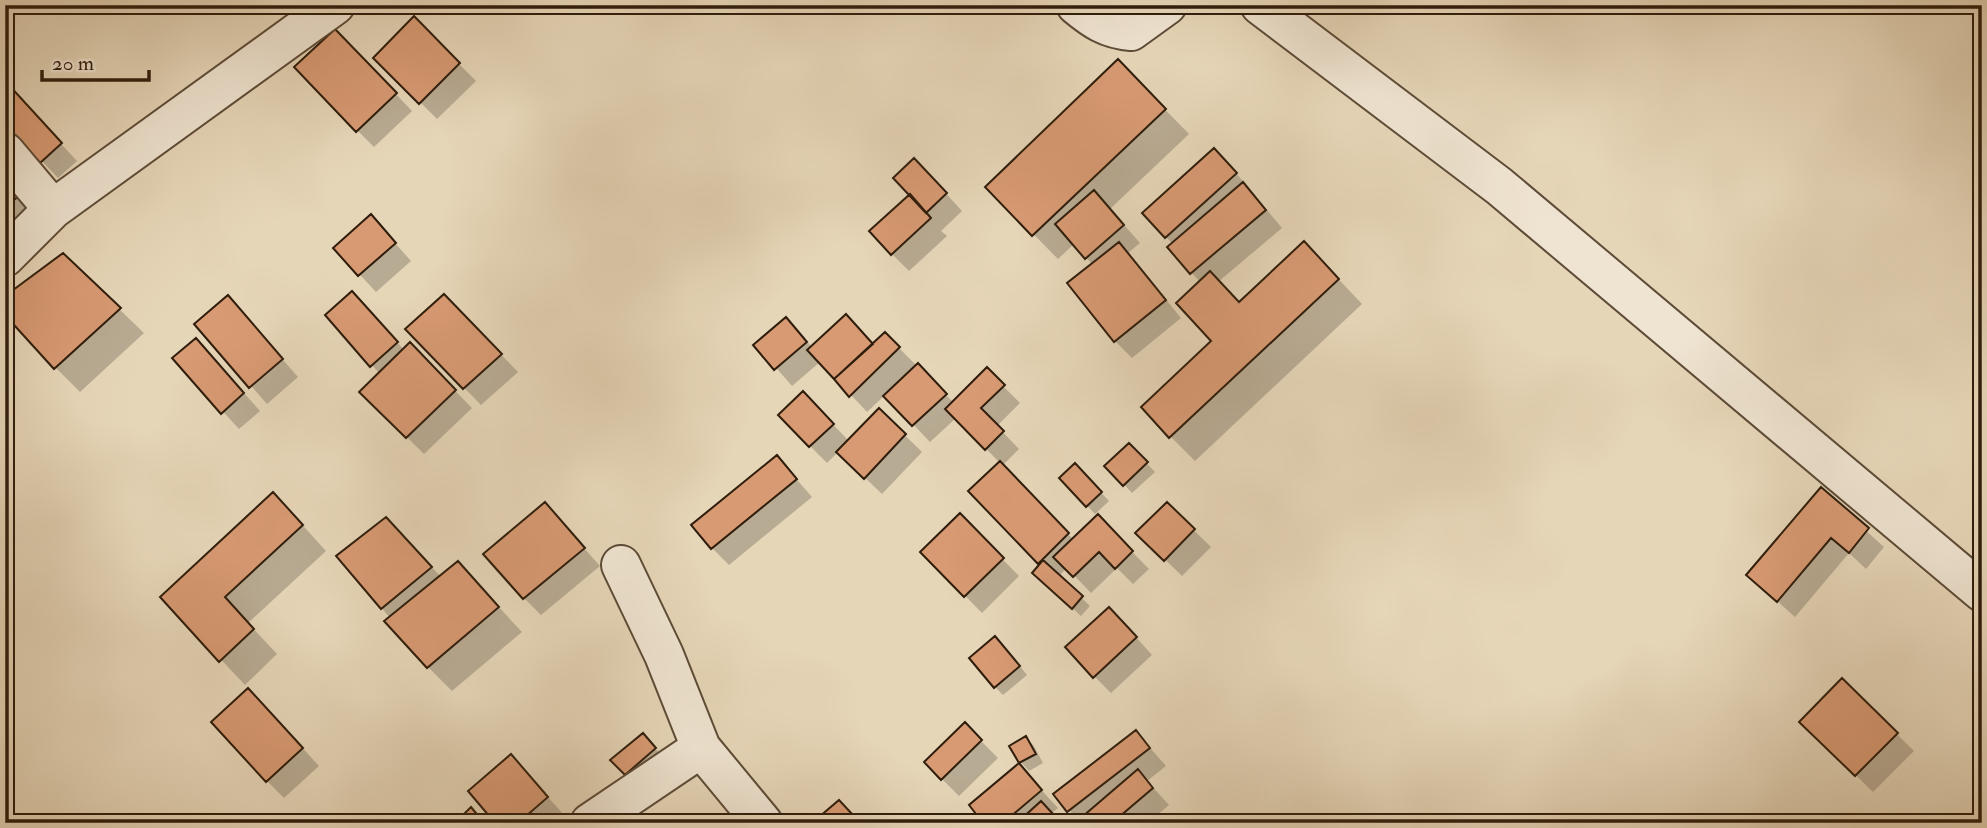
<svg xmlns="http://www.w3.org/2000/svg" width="1987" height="828" font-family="'IM FELL Double Pica',serif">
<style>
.shadow{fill:#0003}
.building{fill:#d89a73;stroke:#2f1d0c;stroke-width:2}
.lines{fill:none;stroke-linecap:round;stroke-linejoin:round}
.minor-casing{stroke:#5d4b37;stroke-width:42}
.minor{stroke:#efe4d1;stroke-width:38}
</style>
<rect width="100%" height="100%" fill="#e6d6b8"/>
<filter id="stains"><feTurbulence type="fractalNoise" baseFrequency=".00286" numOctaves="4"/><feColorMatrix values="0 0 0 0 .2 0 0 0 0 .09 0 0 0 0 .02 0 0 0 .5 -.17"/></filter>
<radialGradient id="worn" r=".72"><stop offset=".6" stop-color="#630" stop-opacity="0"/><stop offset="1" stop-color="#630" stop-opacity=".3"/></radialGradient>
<!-- shadow -->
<path class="shadow" d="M414,19L476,81L437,119L376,58Z
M352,48L412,111L374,147L357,130Z
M7,86L77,161L58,178L5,122Z
M1142,86L1189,134L1110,209L1140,243L1128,253L1181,318L1132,358L1115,341L1093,265L1074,244L1058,259L987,187Z
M5,167L40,209L5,236Z
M1231,167L1282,228L1218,282L1240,304L1328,268L1362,304L1195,461L1170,436L1213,341L1200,282L1169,247L1173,244L1166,237Z
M931,177L962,211L941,231L947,236L909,271L892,254Z
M371,216L411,261L376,292L335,248Z
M63,255L144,333L80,392L55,367Z
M228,297L298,377L267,404L197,324Z
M369,310L404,350L410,345L472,408L424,454L361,392L380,374L372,365Z
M461,313L518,372L481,405L407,329Z
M786,319L812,347L873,345L885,334L954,403L987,370L1020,403L997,426L1019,449L1002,466L1074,540L1098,517L1149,569L1133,584L1117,568L1091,593L1067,568L1059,576L1090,606L1081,616L1042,581L1041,565L970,491L1000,463L956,418L930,442L885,395L867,412L820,362L792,386L756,345Z
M212,357L260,411L239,429L175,359Z
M819,410L849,441L879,410L922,452L882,494L838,452L827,463L810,446Z
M1129,445L1155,472L1132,493L1107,466Z
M777,457L812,497L729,565L712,548Z
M1075,465L1109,501L1095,514L1061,478Z
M1821,490L1884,547L1866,569L1849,553L1795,617L1748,575Z
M545,504L600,566L541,615L524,598Z
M1167,504L1211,547L1182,576L1138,533Z
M960,516L1019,576L982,613L922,552Z
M297,519L326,551L248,623L277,654L245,685L162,597Z
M403,536L441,577L458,563L522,632L452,691L428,667L382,608Z
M1126,626L1152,655L1111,693L1094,676Z
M1004,646L1027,675L1003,695L995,687Z
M1842,680L1914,751L1873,792L1801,722Z
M265,707L319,766L284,798L267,781Z
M965,725L998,758L959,796L942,779Z
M1136,732L1166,766L1147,781L1169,805L1148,823H1077L1079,821L1055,794Z
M1026,738L1034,746L1043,763L1029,771L1021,762L1012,746Z
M651,744L663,757L634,782L613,760Z
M511,756L564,815L555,823H497Z
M1019,766L1058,808L1051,814L1060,823H986Z
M839,802L859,823H815Z"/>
<!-- building -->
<path class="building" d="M414,16L460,63L419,104L373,58Z
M335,29L397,93L356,132L294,67Z
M1118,59L1166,109L1032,236L985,187Z
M7,83L62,143L40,163L5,125Z
M1214,148L1237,173L1165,238L1142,213Z
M914,158L947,193L926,213L893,178Z
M5,168L24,192L5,207Z
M1243,182L1266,210L1190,274L1167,247Z
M1094,190L1124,225L1085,259L1055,224Z
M910,194L931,218L891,255L869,231Z
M371,214L396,243L358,276L333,248Z
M1304,241L1339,279L1169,438L1141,407L1211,341L1176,303L1210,271L1239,302Z
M1119,242L1166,300L1114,342L1067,283Z
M63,253L121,308L54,369L5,315V296Z
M352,291L398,342L370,367L325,315Z
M444,294L502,354L463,389L405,329Z
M228,295L283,359L249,388L194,324Z
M846,314L873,344L834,379L807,350Z
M786,317L807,342L774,370L753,345Z
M885,332L900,347L849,397L834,379Z
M196,338L244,393L221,414L172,358Z
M410,342L456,390L406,438L359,392Z
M918,363L947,394L912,426L883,396Z
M987,367L1005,385L981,408L1004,431L985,450L945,409Z
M803,391L834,424L809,447L778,415Z
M879,408L906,434L864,479L836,452Z
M1129,443L1148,462L1123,486L1104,466Z
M777,455L797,479L711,549L691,525Z
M1000,461L1069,533L1038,564L968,491Z
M1075,463L1102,492L1086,507L1059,478Z
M1821,487L1869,528L1849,553L1831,538L1777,602L1746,575Z
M273,492L303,525L225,597L254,629L219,662L160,597Z
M545,502L585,548L523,599L483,554Z
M1167,502L1195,529L1164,561L1135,533Z
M960,513L1004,558L964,597L920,552Z
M1098,514L1133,551L1115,569L1099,552L1073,577L1053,557Z
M386,517L432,567L381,609L336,556Z
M1043,560L1083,596L1072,609L1032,573Z
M458,561L499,607L427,668L384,621Z
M1109,607L1137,637L1093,678L1065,647Z
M995,636L1020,666L994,688L969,658Z
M1842,678L1898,733L1855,776L1799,722Z
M248,688L303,748L266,782L211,722Z
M965,722L982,740L941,780L924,762Z
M1136,730L1150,748L1067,812L1053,794Z
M643,733L656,748L625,775L610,760Z
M1026,736L1036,754L1019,763L1009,746Z
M511,754L548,797L518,823H495L468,791Z
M1019,763L1042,790L1003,823H983L969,805Z
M1138,769L1153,788L1112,823H1075Z
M839,800L853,815L845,823H812Z
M1041,801L1054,815L1046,823H1017Z
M471,807L484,823H455Z"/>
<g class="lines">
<defs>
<path id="minor" d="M1076,5C1094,20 1107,29 1131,31L1167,5
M1260,5L1499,186L1982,592
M5,152L53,209
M5,257L53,209L335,5
M621,565L664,655L701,748L763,823
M590,823L701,748"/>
</defs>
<!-- minor casing -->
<use href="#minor" class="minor-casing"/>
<!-- minor -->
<use href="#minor" class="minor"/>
</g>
<!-- margin -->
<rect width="1987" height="828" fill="none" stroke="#e6d6b8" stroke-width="28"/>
<rect x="7" y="7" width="1973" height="814" fill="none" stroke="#2f1d0c" stroke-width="3.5"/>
<rect x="14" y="14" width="1959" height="800" fill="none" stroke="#2f1d0c" stroke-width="2"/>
<!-- scale -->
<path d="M42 70v10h107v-10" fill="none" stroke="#2f1d0c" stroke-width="3.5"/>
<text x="52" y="70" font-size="21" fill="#2f1d0c" stroke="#efe4d1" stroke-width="5" paint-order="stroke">20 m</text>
<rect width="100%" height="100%" filter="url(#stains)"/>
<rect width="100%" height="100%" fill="url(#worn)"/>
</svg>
